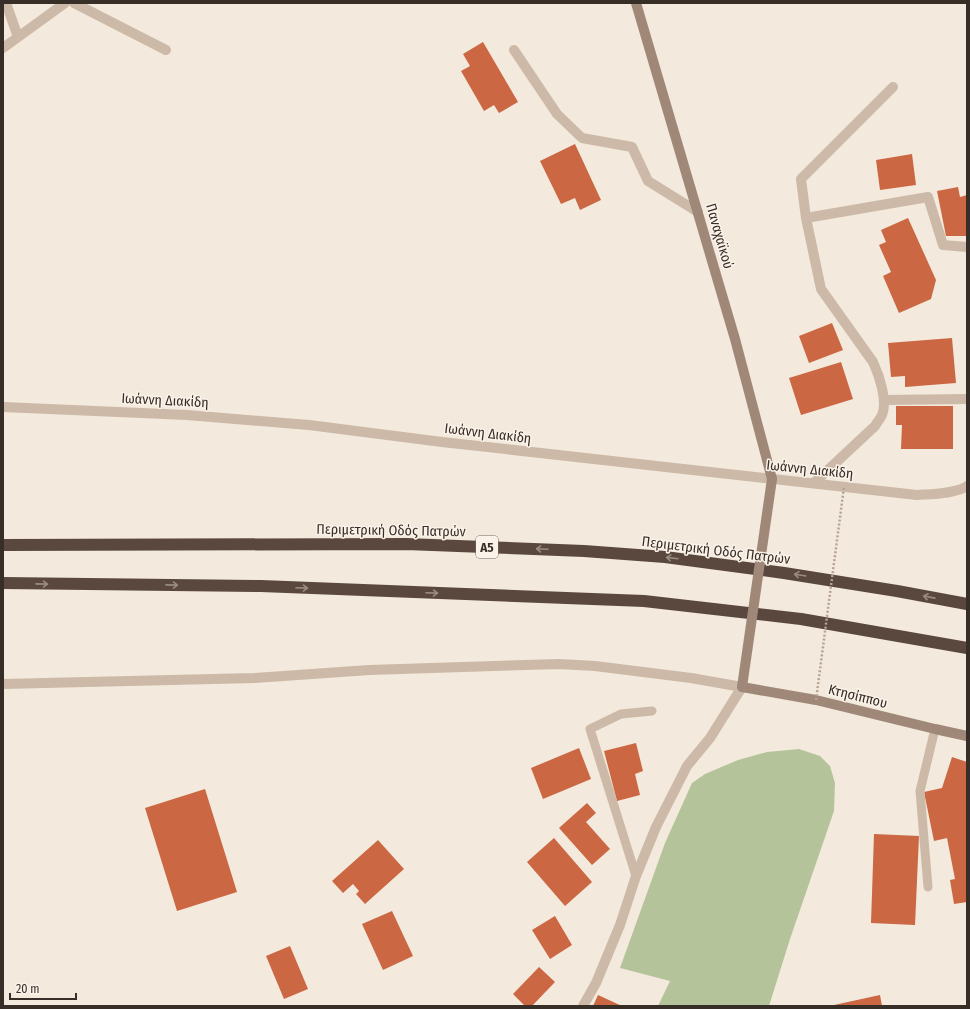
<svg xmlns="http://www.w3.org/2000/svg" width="970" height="1009" font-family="'Fira Sans Condensed',sans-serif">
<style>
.green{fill:#b5c39b}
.building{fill:#cb6742}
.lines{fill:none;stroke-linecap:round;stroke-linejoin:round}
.service{stroke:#ccb9a7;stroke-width:9}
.minor{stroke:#ccb9a7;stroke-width:10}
.tertiary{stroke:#ccb9a7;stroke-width:10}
.secondary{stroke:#a08879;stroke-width:10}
.motorway{stroke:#5a483f;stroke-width:12}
.path-bridge{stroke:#b8a391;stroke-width:2.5;stroke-dasharray:2 2;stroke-linecap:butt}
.secondary-bridge{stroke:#a08879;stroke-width:10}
.oneway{stroke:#9a8c83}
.labels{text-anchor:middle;stroke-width:3;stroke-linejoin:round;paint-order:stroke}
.shield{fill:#fbf3e9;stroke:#726962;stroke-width:1}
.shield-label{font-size:13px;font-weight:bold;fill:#382e28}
.street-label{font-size:14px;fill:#382e28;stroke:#fbf3e9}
</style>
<rect width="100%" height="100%" fill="#f3e9dc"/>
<!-- green -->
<path class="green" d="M799,749L820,756L830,766L835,783L834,811L790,939L769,1006H658L670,981L620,968L665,843L692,783L705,774L738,760L767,752Z"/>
<!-- building -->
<path class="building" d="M483,42L518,102L499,113L494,105L484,111L461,71L470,66L463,54Z
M575,144L601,200L580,210L575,198L561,204L540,161Z
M912,154L916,185L880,190L876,160Z
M958,187L960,197L967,195V236H946L937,191Z
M908,218L936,280L931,299L899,313L883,276L891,272L879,245L886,242L881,230Z
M832,323L843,350L809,363L799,336Z
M952,338L956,383L905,387V376L891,377L888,343Z
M841,362L853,399L801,415L789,378Z
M896,406H953V449H901L902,425H896Z
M636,743L643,771L635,774L640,795L617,801L604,751Z
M579,748L591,779L543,799L531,768Z
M952,757L967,762V902L954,904L950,880L955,879L947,838L934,841L924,792L942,788Z
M205,789L237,892L177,911L145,808Z
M587,803L596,813L586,822L610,849L592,865L559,828Z
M874,834L919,836L915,925L871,923Z
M554,838L592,882L565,906L527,862Z
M378,840L404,869L365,904L356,894L359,891L353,884L343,893L332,881Z
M392,911L413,956L383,970L362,924Z
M555,916L572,945L550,959L532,930Z
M290,946L308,989L284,999L266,956Z
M539,967L555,982L532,1006H525L513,994Z
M598,995L622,1006H593Z
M880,995L882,1006H834V1005Z"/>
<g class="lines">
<!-- service -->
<path class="service" d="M636,876L590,729L621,714L652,711
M928,887L920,791L935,729"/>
<!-- minor -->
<path class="minor" d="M6,3L18,37
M74,3L166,50
M3,48L65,3
M514,50L557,114L582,138L632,147L648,181L698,212
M806,218L928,197L943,245L967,247
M884,400L967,399
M814,483L875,426C877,422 881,418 882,415C888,401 879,375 873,362L821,289L806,218L801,179L893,87"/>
<!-- tertiary -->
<path class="tertiary" d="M3,407L187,415L309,425L442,442L917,495C931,494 956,494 967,486
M3,684L255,678L369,670L559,664L595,666L691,678L742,687L710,738L687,766L656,827L636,876L620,925L596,983L583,1006"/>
<!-- secondary -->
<path class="secondary" d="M636,3L735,339L772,479
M742,687L816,700L935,729L967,736"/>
<!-- motorway -->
<path class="motorway" d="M3,545L406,544L584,551L665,557L784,573L897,591L967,604
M3,583L261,586L644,601L801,619L967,648"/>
<!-- path-bridge -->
<path class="path-bridge" d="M816,700L844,487"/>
<!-- secondary-bridge -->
<path class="secondary-bridge" d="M742,687L772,479"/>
</g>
<!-- one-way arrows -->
<defs><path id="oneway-shaft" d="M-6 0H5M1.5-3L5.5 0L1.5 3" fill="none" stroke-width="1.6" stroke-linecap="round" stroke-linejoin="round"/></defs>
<g class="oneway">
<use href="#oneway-shaft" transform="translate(542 549) rotate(-177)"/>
<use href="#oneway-shaft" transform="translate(672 558) rotate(-173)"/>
<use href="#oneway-shaft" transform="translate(800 575) rotate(-171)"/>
<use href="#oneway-shaft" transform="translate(42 584) rotate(1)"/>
<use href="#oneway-shaft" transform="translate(172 585) rotate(1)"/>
<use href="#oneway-shaft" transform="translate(302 588) rotate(2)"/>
<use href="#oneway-shaft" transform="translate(432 593) rotate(2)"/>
<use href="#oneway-shaft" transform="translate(929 597) rotate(-169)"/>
</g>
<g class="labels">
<!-- shield labels -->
<rect class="shield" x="476" y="536" width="22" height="22" rx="3"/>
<g class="shield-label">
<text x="487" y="552">Α5</text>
</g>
<!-- street labels -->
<g class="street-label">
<text transform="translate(720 236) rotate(74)" y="5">Παναχαϊκού</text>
<text transform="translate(165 400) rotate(3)" y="5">Ιωάννη Διακίδη</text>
<text transform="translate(488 433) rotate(7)" y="5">Ιωάννη Διακίδη</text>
<text transform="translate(810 469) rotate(6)" y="5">Ιωάννη Διακίδη</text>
<text transform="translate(391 530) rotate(1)" y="5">Περιμετρική Οδός Πατρών</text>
<text transform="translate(716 550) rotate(7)" y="5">Περιμετρική Οδός Πατρών</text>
<text transform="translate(858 696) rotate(14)" y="5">Κτησίππου</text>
</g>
</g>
<!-- border -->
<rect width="970" height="1009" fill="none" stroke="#382e28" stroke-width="8"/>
<!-- scale -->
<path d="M10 993v6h66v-6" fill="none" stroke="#382e28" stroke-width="2"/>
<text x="16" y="993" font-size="12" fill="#382e28" stroke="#fbf3e9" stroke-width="3" paint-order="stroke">20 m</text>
</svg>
